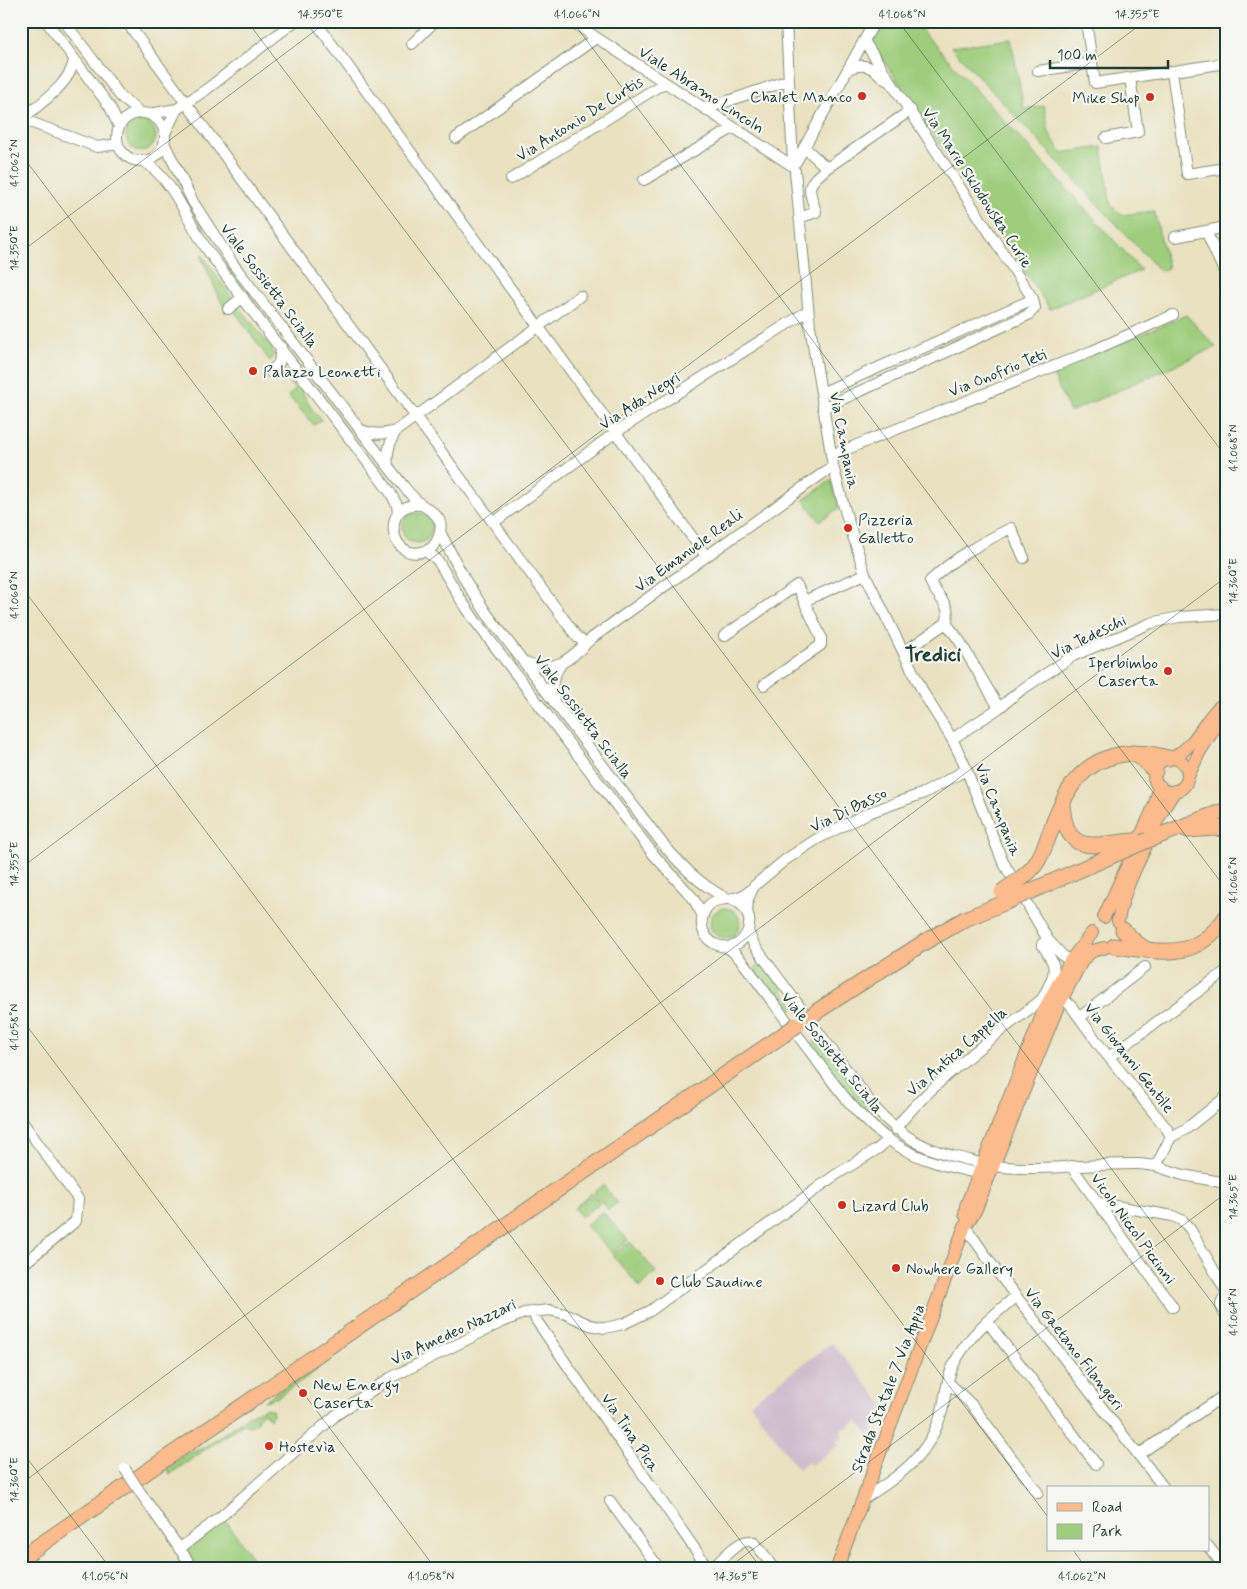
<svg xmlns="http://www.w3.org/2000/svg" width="1247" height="1589" font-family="Mynerve,sans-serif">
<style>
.industrial{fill:#cfbdce}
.green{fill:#9ecd7c;stroke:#5e8558}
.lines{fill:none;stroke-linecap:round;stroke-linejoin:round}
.minor-casing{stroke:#848f7a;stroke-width:12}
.major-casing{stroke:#848f7a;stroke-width:14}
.highway-casing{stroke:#848f7a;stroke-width:17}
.minor{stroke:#fff;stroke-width:10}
.major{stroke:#fbbb8d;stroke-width:12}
.highway{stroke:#fbbb8d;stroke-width:15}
.minor-bridge-casing{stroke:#848f7a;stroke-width:12;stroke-linecap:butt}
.highway-bridge-casing{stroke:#848f7a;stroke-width:17;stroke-linecap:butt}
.minor-bridge{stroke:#fff;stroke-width:10}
.highway-bridge{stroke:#fbbb8d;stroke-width:15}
.ticks{fill:none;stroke:#1f3d34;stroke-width:1;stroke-opacity:0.45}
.poi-dot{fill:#c8321e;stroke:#f6f6f2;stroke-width:2}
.labels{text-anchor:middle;stroke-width:4.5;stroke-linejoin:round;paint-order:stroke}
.street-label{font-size:16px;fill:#1f3d34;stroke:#f6f6f2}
.poi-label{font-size:16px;fill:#1f3d34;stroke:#f6f6f2;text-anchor:start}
.district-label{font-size:21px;font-weight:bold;fill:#1f3d34;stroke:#f6f6f2}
.neatline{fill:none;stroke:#1f3d34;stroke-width:2}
.ticks-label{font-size:12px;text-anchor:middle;fill:#1f3d34}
</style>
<rect width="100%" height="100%" fill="#f6f6f2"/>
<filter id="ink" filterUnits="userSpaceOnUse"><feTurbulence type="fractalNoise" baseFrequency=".02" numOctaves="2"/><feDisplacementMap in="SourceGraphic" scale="10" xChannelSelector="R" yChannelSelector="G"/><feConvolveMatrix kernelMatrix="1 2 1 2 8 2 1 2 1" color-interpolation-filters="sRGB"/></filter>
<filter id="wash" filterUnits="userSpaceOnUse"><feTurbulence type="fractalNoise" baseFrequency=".0096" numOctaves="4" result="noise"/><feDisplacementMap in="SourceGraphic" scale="20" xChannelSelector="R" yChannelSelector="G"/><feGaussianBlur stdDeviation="1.12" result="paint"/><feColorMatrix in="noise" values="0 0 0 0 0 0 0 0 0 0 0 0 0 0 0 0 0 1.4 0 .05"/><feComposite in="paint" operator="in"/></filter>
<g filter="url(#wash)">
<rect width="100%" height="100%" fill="#e9e1bf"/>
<!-- industrial -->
<path class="industrial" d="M832,1343L884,1405L871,1437L857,1420L840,1432L843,1436L836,1441L839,1445L811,1465L808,1462L798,1469L750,1403Z"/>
<!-- green -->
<path class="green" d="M884,21H913L1141,270L1050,309L872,43Z
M1011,39L1024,109L1044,106L1049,132L1061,153L1102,147L1111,206L1122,215L1154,211L1168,268L1160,271L951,47Z
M126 136a15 15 0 1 1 30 0a15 15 0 1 1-30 0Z
M202,255L234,300L224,308L201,256Z
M238,305L272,349L274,356L270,361L233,309Z
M1186,315L1216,347L1070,412L1052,373Z
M286,372C299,379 303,395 310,406C313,411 317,415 321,420L314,425L288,396L295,390L281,373Z
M831,480L839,508L820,521L803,500Z
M402 528a15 15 0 1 1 30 0a15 15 0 1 1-30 0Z
M710 923a15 15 0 1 1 30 0a15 15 0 1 1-30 0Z
M762,962L795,1007L786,1014L754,969Z
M819,1038L871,1111L889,1129L887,1131C858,1106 835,1076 810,1045Z
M603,1185L617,1203L608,1210L594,1192Z
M592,1193L600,1203L581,1217L574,1208Z
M602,1211L628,1240L613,1254L586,1226Z
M630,1242L656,1272L640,1287L613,1256Z
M322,1360L317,1370L276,1398L264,1401Z
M266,1408L272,1410L273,1414L270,1419L264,1412L257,1419L258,1421L250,1426L242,1424L170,1474L166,1468L186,1454L203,1448L253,1413Z
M224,1518L259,1568H196L186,1553L187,1549Z"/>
</g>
<g filter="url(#ink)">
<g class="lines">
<defs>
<path id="minor" d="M46,21L110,107L119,127
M64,21L121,97L141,113
M126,21L577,637L586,643
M315,21L706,556
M571,21L791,165
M786,21L793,163
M1086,21L1095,83L1226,63
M412,44L435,21
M848,69C866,61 873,68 886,80
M1038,71L1092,63
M1172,72L1187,174L1226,168
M705,109L789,80
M117 137a24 24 0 1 1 48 0a24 24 0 1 1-48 0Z
M149,114L177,109L207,89L295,21
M22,119L97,147L118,144
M21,120C40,103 70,85 74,60
M165,133L177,109
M456,138L596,38
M1106,138L1138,132L1130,78
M164,143L193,202L233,264L401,483C407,490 414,500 422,505C435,513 446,520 438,538C436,544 431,549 425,551C389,564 379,500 422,505
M804,147L827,168L911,110
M141,160C172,176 187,220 206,248C265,331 329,410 390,492L397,505L398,514
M796,162L875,21
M795,171L810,326L833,466L846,514L865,574L924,694L952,739L963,761L1002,860L1048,940L1062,955L1070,961
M511,179L664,83
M644,180L733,128
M799,218L816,212C808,187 805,186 827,168
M1206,231L1226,276
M1175,237L1226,227
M228,309L243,297
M270,372L279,363L281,347
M821,393L1033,299
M823,408L1028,315L1035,308L1033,299L864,41
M361,430C373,435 383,435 396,431L580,296
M832,455L1092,351L1173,315
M388,466C386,453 389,443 396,431
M493,523L616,432L808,311
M440,532L465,580L487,614L662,843C681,865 700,885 726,898
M425,551L434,557L438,561L461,600L476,622L654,855L693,898L703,916
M946,623C953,605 937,598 930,581C955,557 981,543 1011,528L1024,558
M946,623L959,640L999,708
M724,636L797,585L804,601
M904,652L946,623
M525,662C557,674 570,659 592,638L833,466
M764,685L821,645V637L804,601L865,574
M554,698C550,684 554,674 562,663
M952,739L999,708L1021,690L1073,656L1151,623L1179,617L1226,614
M731,899C766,911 745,959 715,944C709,941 705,936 703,930C700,921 703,911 709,905C717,898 725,900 734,898C741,897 746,894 751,890
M747,911L748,899L754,886L785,860L817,839L868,813L924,793L966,770
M748,931L754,945L874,1107C903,1139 927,1151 969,1160C977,1162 986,1165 994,1166C1042,1172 1091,1163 1139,1164L1156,1166L1183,1175L1226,1183
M724,946L731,950L741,960C765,991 788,1023 812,1054C836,1087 861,1122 895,1144C923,1162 954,1168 985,1175
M1062,998L1071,1006L1103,1050L1167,1129L1171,1137
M1080,1017L1145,967
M1109,1057L1226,971
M21,1120L78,1199L76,1221L21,1266
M895,1129C924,1092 962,1062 999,1032C1013,1021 1028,1011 1042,999C1046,993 1048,987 1051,981C1058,965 1050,958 1042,944L1048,940
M1071,1166L1173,1307
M1156,1166L1171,1137L1186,1129L1226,1097
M1098,1203L1173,1216L1183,1221L1190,1229L1226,1291
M965,1226L995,1269L1164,1488
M1226,1295C1219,1304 1220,1307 1226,1316
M533,1311L536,1320L708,1568
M987,1321L1096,1464
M948,1382L972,1405L1038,1493
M1138,1455L1226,1394
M142,1495L193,1568
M862,1500C899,1476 930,1456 942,1411C946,1394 947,1375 956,1360C970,1334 994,1315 1016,1296
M610,1501L659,1568
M1208,1546L1225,1568
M179,1549L219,1518L336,1415L390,1378L498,1324L524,1313L549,1310L566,1314L590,1325L605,1328L623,1324L650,1311L834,1176L879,1148L888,1139
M713,1568C721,1560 743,1534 754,1543C761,1548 767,1560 773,1568"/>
<path id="major" d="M1172,758C1198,744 1201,724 1219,707
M1154 775a17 17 0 1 1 34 0a17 17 0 1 1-34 0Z
M1188,776L1200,751L1224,713L1226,706
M1104,917L1154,807L1160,786
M1118,921C1122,896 1132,875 1143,852C1152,831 1161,810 1175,791
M968,1220L965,1214L966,1206L1045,1008L1070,961L1092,933
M837,1568L965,1226L975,1211L1058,1006L1083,959L1092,951L1104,948"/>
<path id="highway" d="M1132,753L1142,759L1155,771
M1062,804C1081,758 1123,745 1168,758
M1188,830L1214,828L1226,829
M1148,840L1226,810
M1123,930L1135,942L1147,950
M1114,946C1161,951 1194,963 1226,917
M819,1010L923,943L965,919L1006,902
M21,1558L783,1035"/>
</defs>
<!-- minor casing -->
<use href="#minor" class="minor-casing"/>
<!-- major casing -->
<use href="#major" class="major-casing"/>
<!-- highway casing -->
<use href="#highway" class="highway-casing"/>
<!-- minor -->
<use href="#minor" class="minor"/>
<!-- major -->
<use href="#major" class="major"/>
<!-- highway -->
<use href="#highway" class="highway"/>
<defs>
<path id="minor-bridge" d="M125,1469L142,1495"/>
<path id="highway-bridge" d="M1062,804C1066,860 1096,843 1135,841
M1002,892C1014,883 1029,875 1037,862C1048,844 1052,822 1062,804
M1006,902L1148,840
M806,1020L819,1010
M783,1035L797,1025"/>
</defs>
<!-- minor-bridge casing -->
<use href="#minor-bridge" class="minor-bridge-casing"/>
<!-- highway-bridge casing -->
<use href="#highway-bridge" class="highway-bridge-casing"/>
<!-- minor-bridge -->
<use href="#minor-bridge" class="minor-bridge"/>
<!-- highway-bridge -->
<use href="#highway-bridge" class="highway-bridge"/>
</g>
</g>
<!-- ticks -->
<path class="ticks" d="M247,21L1226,1321M572,21L1226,889M898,21L1226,457M1223,21L1226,25M21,154L1048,1517M21,252L328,21M21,586L761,1568M21,868L1145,21M21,1018L435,1568M21,1450L110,1568M21,1484L1226,577M1073,1550L1086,1568M728,1568L1226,1193"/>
<!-- markers -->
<g class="poi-dot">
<circle cx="862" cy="96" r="5"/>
<circle cx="1150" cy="97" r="5"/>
<circle cx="253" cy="371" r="5"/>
<circle cx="848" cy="528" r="5"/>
<circle cx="1168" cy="671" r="5"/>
<circle cx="842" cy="1205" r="5"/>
<circle cx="896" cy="1268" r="5"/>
<circle cx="660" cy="1281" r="5"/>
<circle cx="303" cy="1393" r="5"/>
<circle cx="269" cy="1446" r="5"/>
</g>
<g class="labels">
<!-- street labels -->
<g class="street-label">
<text transform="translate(702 89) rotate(33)" y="6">Viale Abramo Lincoln</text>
<text transform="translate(579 118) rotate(-32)" y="6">Via Antonio De Curtis</text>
<text transform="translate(978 187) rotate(57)" y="6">Via Marie Sklodowska Curie</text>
<text transform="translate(270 285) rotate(53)" y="6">Viale Sossietta Scialla</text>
<text transform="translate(997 372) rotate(-22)" y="6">Via Onofrio Teti</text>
<text transform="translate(639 400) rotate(-33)" y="6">Via Ada Negri</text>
<text transform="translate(845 440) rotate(79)" y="6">Via Campania</text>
<text transform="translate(688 550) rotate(-36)" y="6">Via Emanuele Reali</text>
<text transform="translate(1088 636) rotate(-26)" y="6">Via Tedeschi</text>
<text transform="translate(584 716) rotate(53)" y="6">Viale Sossietta Scialla</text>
<text transform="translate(848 809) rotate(-26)" y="6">Via Di Basso</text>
<text transform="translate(999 809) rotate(68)" y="6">Via Campania</text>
<text transform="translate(956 1051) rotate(-41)" y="6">Via Antica Cappella</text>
<text transform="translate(833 1052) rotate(51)" y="6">Viale Sossietta Scialla</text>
<text transform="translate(1130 1057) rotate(52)" y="6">Via Giovanni Gentile</text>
<text transform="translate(1134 1228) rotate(54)" y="6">Vicolo Niccol Piccinni</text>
<text transform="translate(453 1331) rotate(-25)" y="6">Via Amedeo Nazzari</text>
<text transform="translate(1075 1348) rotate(52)" y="6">Via Gaetano Filangeri</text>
<text transform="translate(887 1388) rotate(-69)" y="6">Strada Statale 7 Via Appia</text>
<text transform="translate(631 1432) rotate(56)" y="6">Via Tina Pica</text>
</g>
<!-- poi labels -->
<g class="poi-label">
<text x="852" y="102" text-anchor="end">Chalet Manco</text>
<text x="1140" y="103" text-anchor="end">Mike Shop</text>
<text x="263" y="377">Palazzo Leonetti</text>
<text x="858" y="525">Pizzeria<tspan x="858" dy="18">Galletto</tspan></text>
<text x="1158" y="668" text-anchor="end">Iperbimbo<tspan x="1158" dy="18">Caserta</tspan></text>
<text x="852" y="1211">Lizard Club</text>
<text x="906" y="1274">Nowhere Gallery</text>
<text x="670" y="1287">Club Saudine</text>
<text x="313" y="1390">New Energy<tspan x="313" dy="18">Caserta</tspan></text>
<text x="279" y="1452">Hostevìa</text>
</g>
<!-- district labels -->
<g class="district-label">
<text x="933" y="661">Tredici</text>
</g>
</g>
<!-- margin -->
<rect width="1247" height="1589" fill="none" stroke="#f6f6f2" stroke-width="55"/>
<!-- legend -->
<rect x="1047" y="1486" width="162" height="65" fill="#f6f6f2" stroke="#a0aca6"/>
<rect x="1057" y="1503" width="25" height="8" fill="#fbbb8d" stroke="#a0aca6"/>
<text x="1092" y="1512" font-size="15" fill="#1f3d34">Road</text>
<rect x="1057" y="1524" width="25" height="15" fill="#9ecd7c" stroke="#a0aca6"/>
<text x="1092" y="1536" font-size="15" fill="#1f3d34">Park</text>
<!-- scale -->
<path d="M1050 60v8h118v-8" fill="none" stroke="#1f3d34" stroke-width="2.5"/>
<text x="1057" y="60" font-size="15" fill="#1f3d34" stroke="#f6f6f2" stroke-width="4" paint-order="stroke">100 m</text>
<rect x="28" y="28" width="1192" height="1534" class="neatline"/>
<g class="ticks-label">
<text x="320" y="18">14.350°E</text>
<text x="577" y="18">41.066°N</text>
<text x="902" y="18">41.068°N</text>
<text x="1137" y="18">14.355°E</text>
<text transform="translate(14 163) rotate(-90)" y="4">41.062°N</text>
<text transform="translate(14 248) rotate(-90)" y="4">14.350°E</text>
<text transform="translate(1233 448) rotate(-90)" y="4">41.068°N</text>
<text transform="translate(1233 581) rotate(-90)" y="4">14.360°E</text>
<text transform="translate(14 595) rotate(-90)" y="4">41.060°N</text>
<text transform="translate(14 864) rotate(-90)" y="4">14.355°E</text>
<text transform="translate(1233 880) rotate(-90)" y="4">41.066°N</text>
<text transform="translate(14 1027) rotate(-90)" y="4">41.058°N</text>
<text transform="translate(1233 1197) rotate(-90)" y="4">14.365°E</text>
<text transform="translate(1233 1312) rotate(-90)" y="4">41.064°N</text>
<text transform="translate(14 1480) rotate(-90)" y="4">14.360°E</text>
<text x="105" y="1580">41.056°N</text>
<text x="431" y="1580">41.058°N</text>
<text x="736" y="1580">14.365°E</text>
<text x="1082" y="1580">41.062°N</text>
</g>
</svg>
